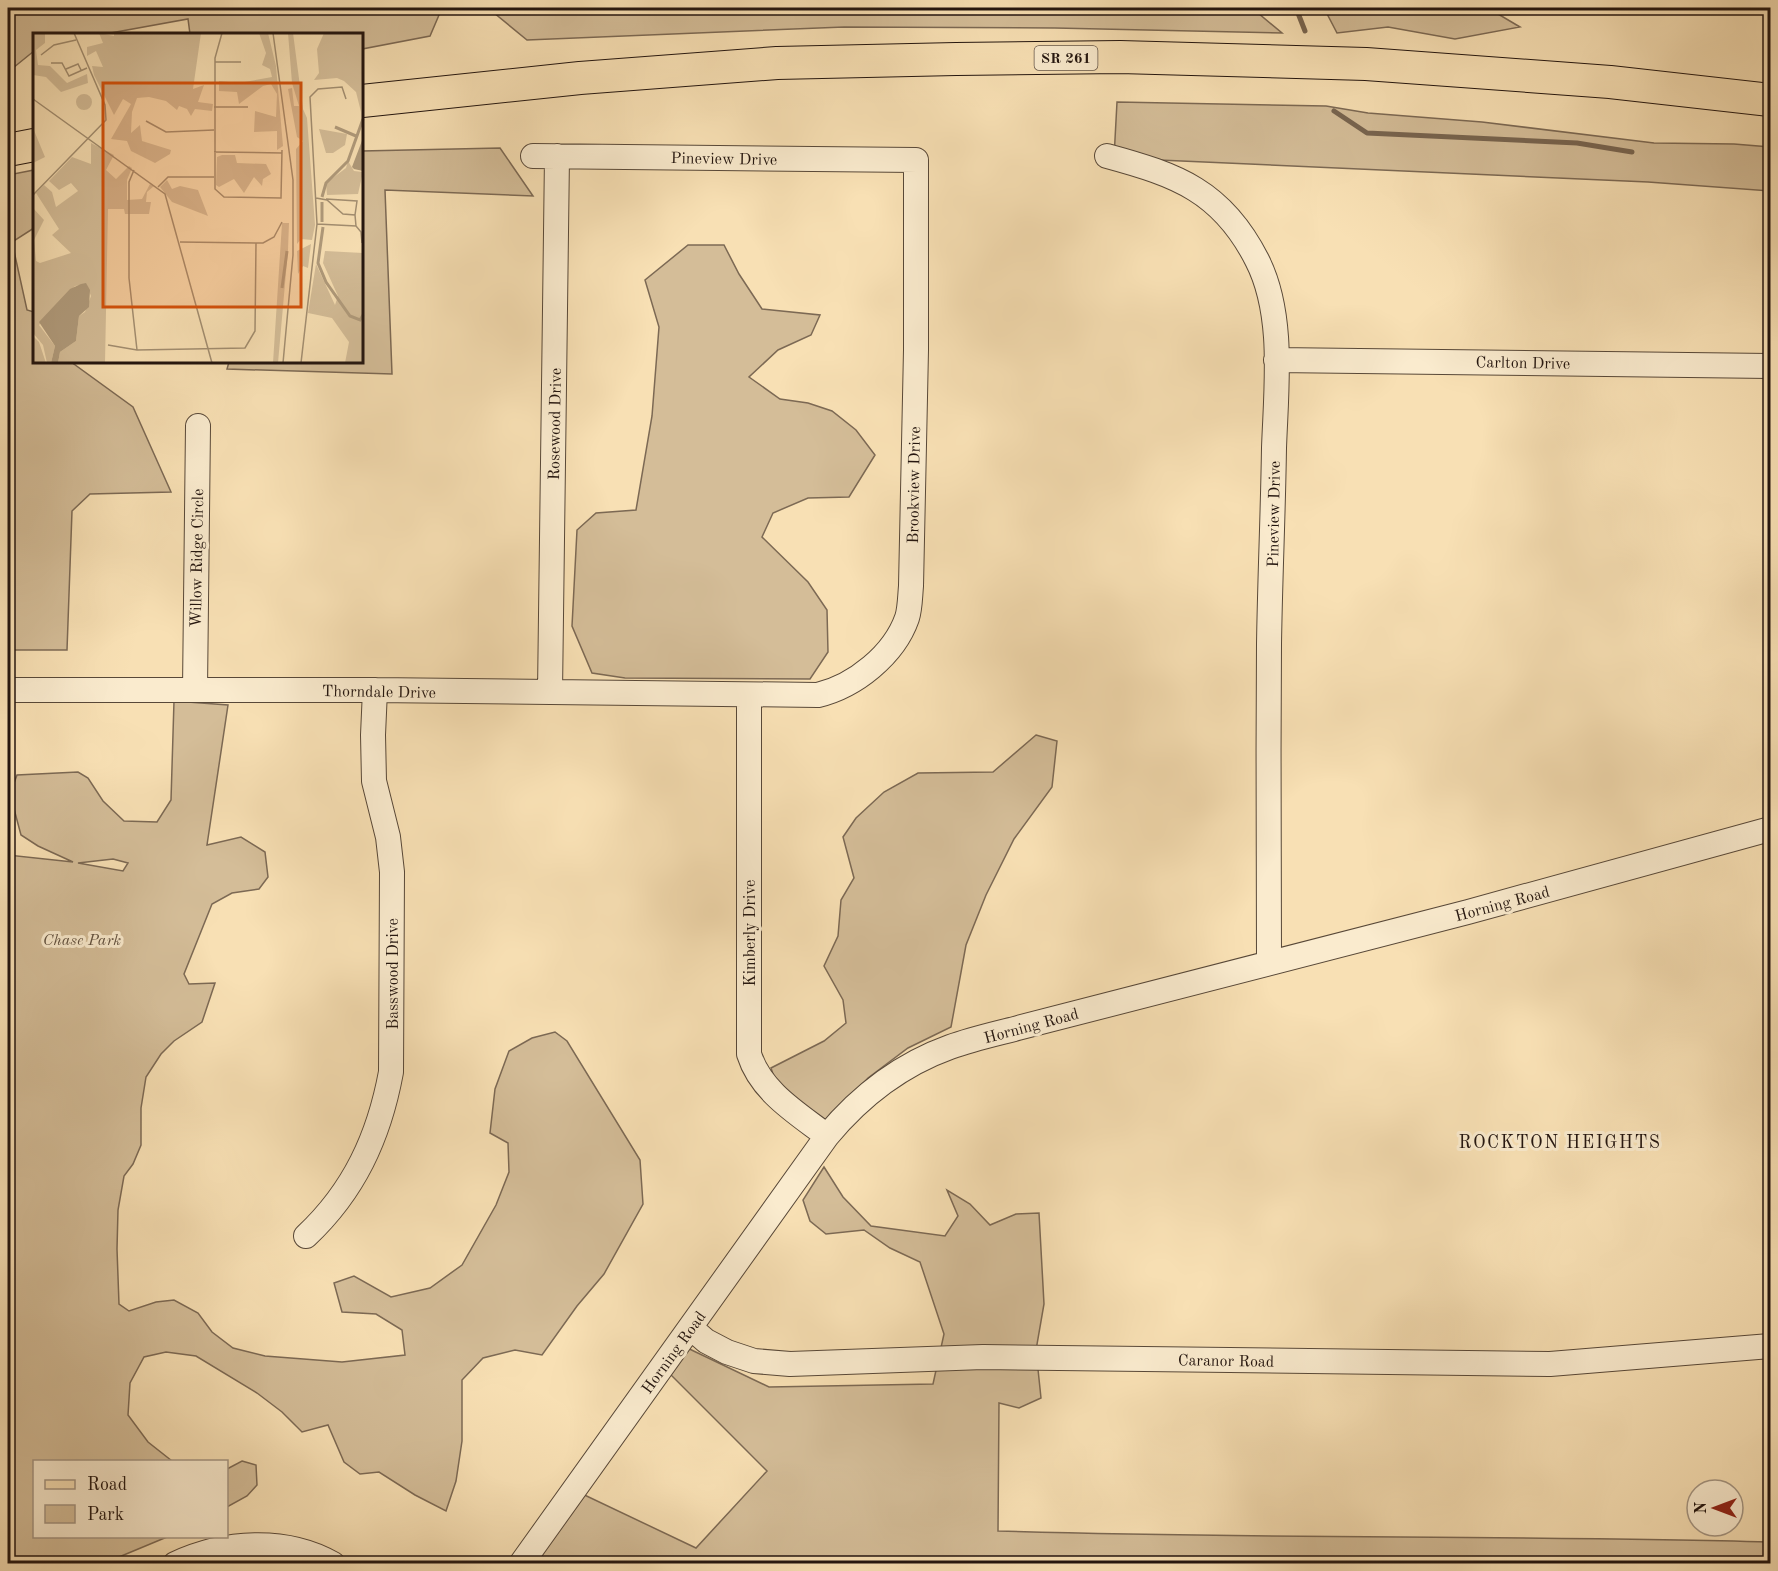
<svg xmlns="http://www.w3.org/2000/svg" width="1778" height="1571" font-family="'Old Standard TT',serif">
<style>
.green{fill:#d4bd98;stroke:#7c6954;stroke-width:1.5;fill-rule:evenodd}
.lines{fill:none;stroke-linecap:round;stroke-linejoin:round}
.stream{stroke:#786550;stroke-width:5}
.minor-casing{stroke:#584838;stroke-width:26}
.major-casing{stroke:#23150f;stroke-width:34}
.minor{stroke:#faebce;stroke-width:24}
.major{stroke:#f8e0b4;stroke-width:32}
.labels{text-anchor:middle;stroke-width:6;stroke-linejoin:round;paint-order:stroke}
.shield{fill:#faebce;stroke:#645548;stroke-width:1.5}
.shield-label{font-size:15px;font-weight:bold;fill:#23150f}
.street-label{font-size:16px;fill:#23150f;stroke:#faebce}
.park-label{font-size:16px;font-style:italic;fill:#61503f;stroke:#faebce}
.neighbourhood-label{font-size:18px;letter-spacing:1.5px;fill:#23150f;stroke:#faebce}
.inset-river{fill:none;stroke:#b09b7c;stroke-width:3}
.inset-road{fill:none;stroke:#a38f72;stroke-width:1.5}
.view{fill:#d4520c;fill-opacity:0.15;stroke:#d4520c;stroke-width:3}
.inset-edge{fill:none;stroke:#23150f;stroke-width:3}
</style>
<rect width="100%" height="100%" fill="#f8e0b4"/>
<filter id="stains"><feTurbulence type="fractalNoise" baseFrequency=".00333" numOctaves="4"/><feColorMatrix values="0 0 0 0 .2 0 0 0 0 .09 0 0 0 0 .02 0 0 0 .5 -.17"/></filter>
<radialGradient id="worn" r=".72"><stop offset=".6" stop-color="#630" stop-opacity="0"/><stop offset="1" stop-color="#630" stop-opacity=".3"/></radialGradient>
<!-- green -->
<path class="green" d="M52,8H442L430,36L362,49V34H190L188,19L105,34H34V51L8,72V12Z
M488,8H1252L1282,33L1055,28L844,27L527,40Z
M1324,8H1488L1520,27L1455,39L1388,27L1337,33Z
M1117,102L1326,106L1368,113L1482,122L1654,143L1734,144L1770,147V191L1648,182L1114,158Z
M500,148L533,196L385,190L392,374L227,369L229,362H362V151Z
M34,170V228L12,242L27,310L34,312V362H71L133,407L171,492L90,494L72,511L67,650H8V175Z
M688,245H724L739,274L762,309L820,315L811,335L778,350L749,377L780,399L808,403L832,411L856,430L875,455L849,497L808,498L773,513L762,537L808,582L827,610L828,652L810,679L625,678L592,673L572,626L577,530L596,513L636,510L652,416L659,327L645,280Z
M174,701L228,705L207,845L241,837L265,852L268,877L259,889L232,893L212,904L184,974L189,984L215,983L202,1022L174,1041L161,1054L146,1077L141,1108V1145L133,1164L124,1176L118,1210L117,1249L119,1304L129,1311L156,1302L174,1300L198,1313L212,1332L233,1348L265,1356L342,1362L405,1355L402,1330L376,1314L342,1312L334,1283L354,1276L391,1297L430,1288L462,1265L496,1205L509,1172L508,1143L490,1133L495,1089L509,1051L532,1038L555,1032L567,1041L640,1160L643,1204L604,1274L577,1306L542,1355L515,1350L483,1358L462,1380V1441L456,1481L446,1511L415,1495L379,1472L360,1474L344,1462L328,1425L302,1432L282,1412L257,1393L196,1356L166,1352L144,1357L130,1383L128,1415L148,1442L172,1461L34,1462V1536L167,1537L119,1557L93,1563H8V855L73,862L38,846L21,835L10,794L17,775L78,772L88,778L103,801L124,821L157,822L171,800ZM113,859L128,863L123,871L78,863Z
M1036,735L1057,741L1052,787L1014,839L986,895L966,945L951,1027L908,1048L868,1078L828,1121L782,1102L771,1068L824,1041L846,1023L843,1000L824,966L838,936L841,900L854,878L843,837L856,818L884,792L918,773L993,772Z
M824,1167L843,1197L871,1226L945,1236L958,1216L947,1190L970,1204L990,1225L1016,1214L1039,1213L1044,1304L1036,1350L1041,1398L1019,1408L999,1403L998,1531C1255,1539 1513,1535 1770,1542V1564H521L574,1490L696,1548L767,1471L663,1367L679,1344L769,1387L933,1384L944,1334L920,1262L890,1248L864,1230L826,1234L810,1221L803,1200Z
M242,1461L256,1465L257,1485L247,1496L227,1507V1469Z"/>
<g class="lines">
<!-- stream -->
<path class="stream" d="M1296,8L1305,31
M1334,111L1367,133L1577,143L1632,152"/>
<defs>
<path id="minor" d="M1107,156C1177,175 1222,191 1257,260C1285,314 1276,389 1274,448C1273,514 1270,579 1269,644C1268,750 1269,856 1269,962
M1276,360L1770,366
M8,690H375L818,695C855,686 894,655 907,618C910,609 910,597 911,586L916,350V160L533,156
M195,690L198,426
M550,692L557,156
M749,695V1054C761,1092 797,1113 827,1136
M306,1236C354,1191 379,1137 391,1072L392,872L388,837L374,781L373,735L375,690
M691,1328L706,1341L727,1352L754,1361L790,1364L983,1357L1550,1364L1770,1346
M175,1564C224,1541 286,1537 333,1564
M521,1564L827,1136C861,1095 900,1065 950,1047C972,1039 995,1034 1018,1028L1468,912L1770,829"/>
<path id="major" d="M362,101L580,78L777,63L956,59L1120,57L1366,64L1610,82L1770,100
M8,150L34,145"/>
</defs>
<!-- minor casing -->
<use href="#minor" class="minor-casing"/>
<!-- major casing -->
<use href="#major" class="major-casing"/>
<!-- minor -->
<use href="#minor" class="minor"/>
<!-- major -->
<use href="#major" class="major"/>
</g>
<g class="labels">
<!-- shield labels -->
<rect class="shield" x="1034.5" y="46" width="63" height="24" rx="4.5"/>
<g class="shield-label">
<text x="1066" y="63">SR 261</text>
</g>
<!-- street labels -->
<g class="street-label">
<text transform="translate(724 158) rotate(1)" y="6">Pineview Drive</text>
<text transform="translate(1523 362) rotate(1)" y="6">Carlton Drive</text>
<text transform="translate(554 424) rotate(-89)" y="6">Rosewood Drive</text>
<text transform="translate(913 485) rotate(-89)" y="6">Brookview Drive</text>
<text transform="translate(1273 514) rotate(-89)" y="6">Pineview Drive</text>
<text transform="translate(196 558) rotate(-89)" y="6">Willow Ridge Circle</text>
<text transform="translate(379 691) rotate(1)" y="6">Thorndale Drive</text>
<text transform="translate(1502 903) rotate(-15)" y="6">Horning Road</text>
<text transform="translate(749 933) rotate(-90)" y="6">Kimberly Drive</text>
<text transform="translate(392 974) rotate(-90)" y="6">Basswood Drive</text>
<text transform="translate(1031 1025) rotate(-15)" y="6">Horning Road</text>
<text transform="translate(673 1352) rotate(-54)" y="6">Horning Road</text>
<text transform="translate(1226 1360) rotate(1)" y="6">Caranor Road</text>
</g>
<!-- park labels -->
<g class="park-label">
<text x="82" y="945">Chase Park</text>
</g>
<!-- neighbourhood labels -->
<g class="neighbourhood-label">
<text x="1560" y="1148">ROCKTON HEIGHTS</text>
</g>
</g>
<!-- overview -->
<g transform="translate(33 33)">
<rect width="330" height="330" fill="#f8e0b4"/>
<path d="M0,0H12V10L3,17L5,32L17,33L34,50L54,41L55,50L28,59L13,44L0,42ZM66,0L81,3V0H168L160,56L171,52L165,69L180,71L179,78L162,76L158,83L154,76L146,73L144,77L133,68L116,64L104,65L99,79L98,100L107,92L109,108L138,117L137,121L122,130L98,118L94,108L78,106L98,71L90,66L81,82L61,42L59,33L70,34L63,18L54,23V14L70,10ZM226,0H235L243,33L250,113L244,117V98L221,99L222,78L243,84L244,61L238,51L230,53L206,71L204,59L186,58V48L206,50L239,44L237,36L229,32L233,20ZM255,0H260L270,76L274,85L282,192L279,207L268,206L264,211L263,116L270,108L264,104L255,56L259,55L261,73H266L259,50ZM291,0H330L328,79L323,59L311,48L304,45L281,47L286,40L284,16ZM43 69a8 8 0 1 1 16 0a8 8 0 1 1-16 0ZM0,95L12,124L0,130ZM286,96L314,101L312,112L300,120H293ZM58,110L81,122L73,137L83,146L96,133L99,135L94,147V167L109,166L117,151L121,153L114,159L113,169H118L116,181H92L91,176H75L72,330H25L27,319L43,308L46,283L52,279L58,263L53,251L42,253L6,292L22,313L18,330H14L10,312L0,300V175L11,187L1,207L3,228L7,230L38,220L19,202L26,196L3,160L11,152L19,159L23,174L45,158L38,150L26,157L16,148L39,124L58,131ZM189,122H202L204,130L233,131L238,141L230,146L229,153L221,144L211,160L201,146L186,154L183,152L184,124ZM315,128L321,138L330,139L325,161L294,162L293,150L313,135ZM134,147L139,156L147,153L165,157L175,183L139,169L127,154ZM249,190H256L255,217L245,330H240ZM278,211L275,235L270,233L265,241L264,218ZM292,218L330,220V330H312L316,309L299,285L275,280L283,231L302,272L305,263L290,230ZM0,303L6,309L13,330H0Z" fill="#d4bd98"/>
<path d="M330,105V138L321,136L319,134ZM48,251L53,250L57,257L56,274L46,283L43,308L27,319L25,330H18L22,313L6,289L37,256Z" fill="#b09b7c"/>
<path class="inset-river" d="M302,94L323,103M289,164L293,150L315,128L330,86M289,169V189M290,194L285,230L293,249L317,283L327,287L330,282M249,255L254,218"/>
<path class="inset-road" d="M189,0L182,25V156L191,164L248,165L249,117M240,0L260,147V222L250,330M8,22L21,12L43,7M182,29H208M18,30H29L36,43L54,35M33,36L45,31L48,37M0,66L132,161L179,330M181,74H215M113,88L133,99L181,97M181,119L249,120M101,137L96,149V245L104,317M125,154L135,144H181M0,162L73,87L72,72L41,0M283,165L294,167L310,181L322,182L323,193M293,166L324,168L322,182M284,191L323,193L328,199L329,210M147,209L230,210L241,204L249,189M75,312L104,317L212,315L222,298L223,210M268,330L284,191L277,64L285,56L309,54L313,66"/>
<path class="view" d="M70,50H268V274H70Z"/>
<rect width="330" height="330" class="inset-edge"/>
</g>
<!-- margin -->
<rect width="1778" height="1571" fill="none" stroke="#f8e0b4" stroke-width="30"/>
<rect x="9" y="9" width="1760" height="1553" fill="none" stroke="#23150f" stroke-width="3"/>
<rect x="15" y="15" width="1748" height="1541" fill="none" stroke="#23150f" stroke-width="1.5"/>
<!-- legend -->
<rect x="33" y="1460" width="195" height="78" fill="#faebce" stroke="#a49582" stroke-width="1.5"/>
<rect x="45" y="1480" width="30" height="9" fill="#f8e0b4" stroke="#a49582" stroke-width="1.5"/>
<text x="87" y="1490" font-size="18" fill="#23150f">Road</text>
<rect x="45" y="1505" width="30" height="18" fill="#d4bd98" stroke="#a49582" stroke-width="1.5"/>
<text x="87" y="1520" font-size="18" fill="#23150f">Park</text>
<!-- north arrow -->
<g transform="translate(1715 1508) rotate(270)"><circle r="28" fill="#faebce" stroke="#a49582" stroke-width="1.5"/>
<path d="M0-4.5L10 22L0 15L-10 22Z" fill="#8f2418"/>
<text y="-9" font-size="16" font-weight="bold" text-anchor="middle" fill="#23150f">N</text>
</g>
<rect width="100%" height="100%" filter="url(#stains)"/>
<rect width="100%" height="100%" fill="url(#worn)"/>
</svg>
